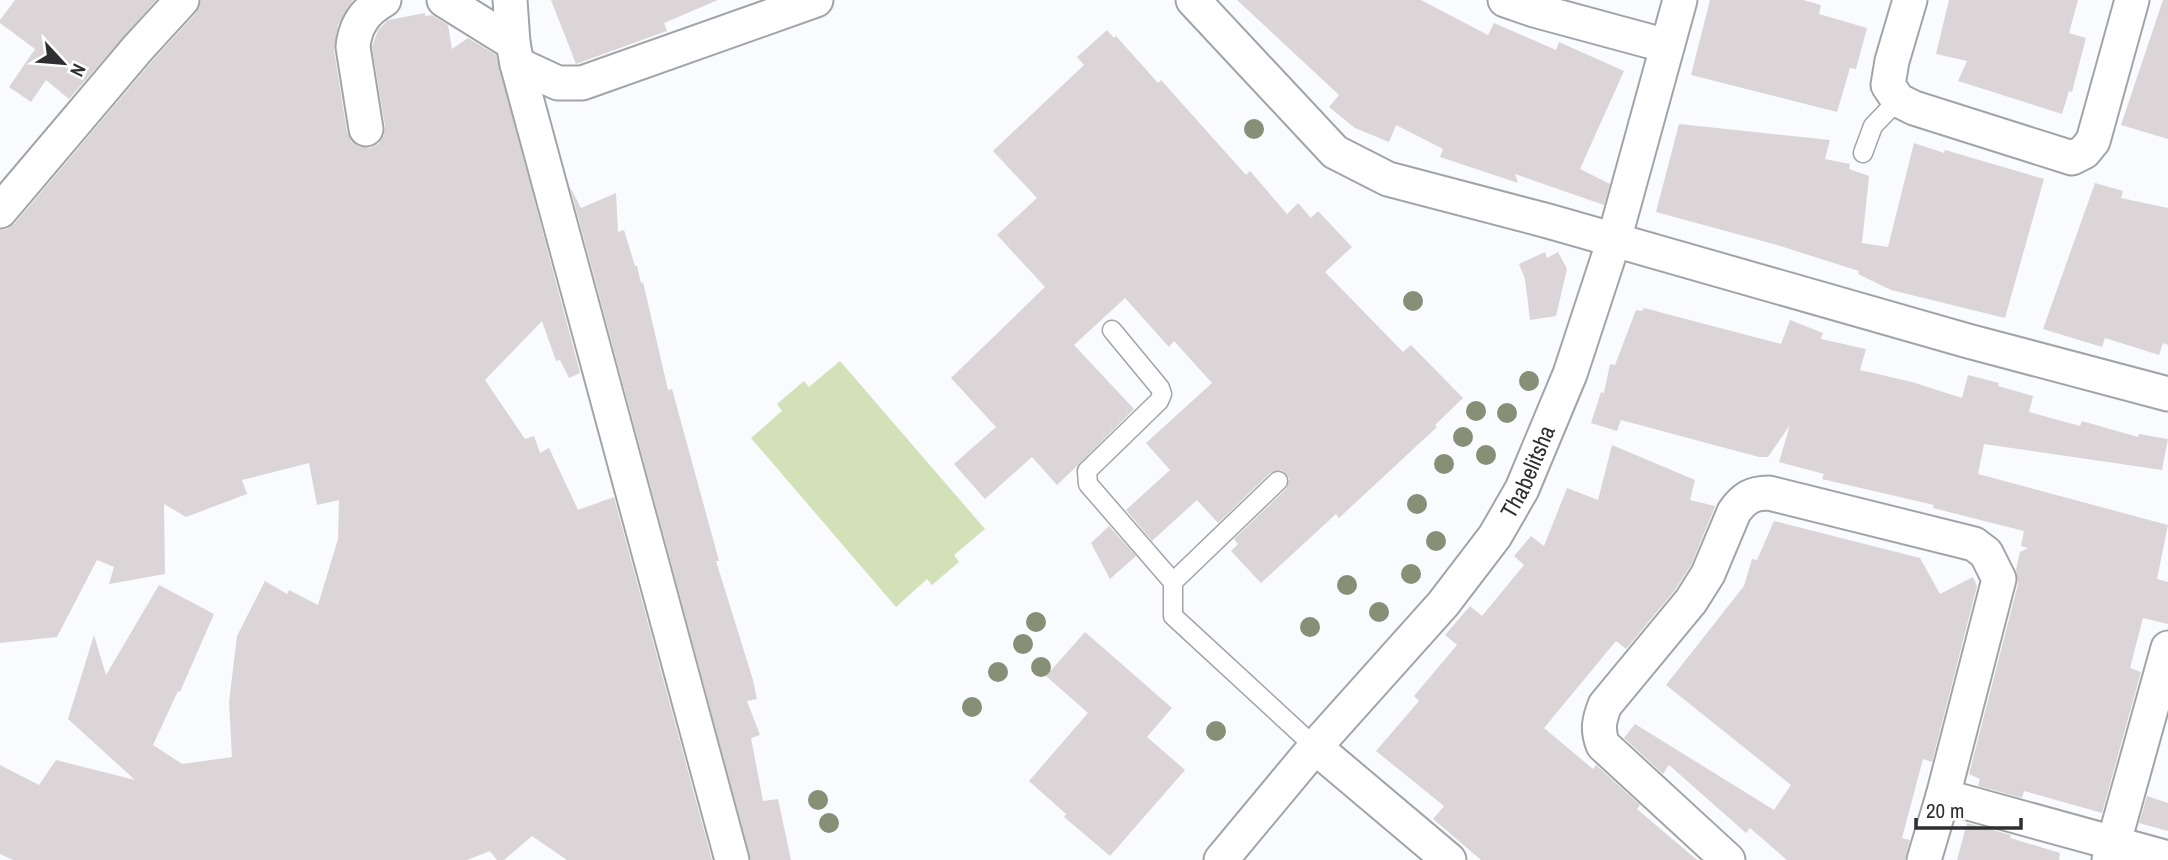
<svg xmlns="http://www.w3.org/2000/svg" width="2168" height="860" font-family="'Archivo Narrow',sans-serif">
<style>
.green{fill:#d3e1b9}
.building{fill:#dbd5d7}
.lines{fill:none;stroke-linecap:round;stroke-linejoin:round}
.lane-casing{stroke:#a1a4a8;stroke-width:21}
.street-casing{stroke:#a1a4a8;stroke-width:37}
.lane{stroke:#fff;stroke-width:18}
.street{stroke:#fff;stroke-width:33}
.tree{fill:#878f76}
.labels{text-anchor:middle;stroke-width:7;stroke-linejoin:round;paint-order:stroke}
.street-label{font-size:23px;fill:#2e2f30;stroke:#fff}
</style>
<rect width="100%" height="100%" fill="#f9fbfe"/>
<!-- green -->
<path class="green" d="M840,361L985,529L954,555L959,562L932,585L927,579L896,607L751,438L782,411L777,404L804,381L809,387Z"/>
<!-- building -->
<path class="building" d="M15,0H156L69,99L46,80L31,102L9,87L35,49L0,23V20Z
M201,0H353L338,25L334,50L347,132L352,142L360,147L370,148L378,144L384,135L385,126L372,47L378,30L388,20L425,13V16L432,15L448,25L452,49L468,38L496,55L580,373L569,378L560,360L556,361L542,321L485,380L525,439L534,436L540,453L549,448L578,510L614,497L712,860H567L532,836L504,860H497L490,851L467,860H13L0,854V765L39,785L56,760L135,780L68,719L94,635L106,675L159,585L214,614L180,692L178,691L153,745L182,764L232,757L229,702L237,636L265,581L287,594L289,590L318,605L338,539L339,500L317,505L309,463L242,480L247,494L186,517L164,504L165,574L109,584L114,567L97,560L57,637L0,643V230L7,229L15,223L152,61L196,13Z
M551,0H718L664,23L667,31L576,64Z
M1237,0H1421L1488,35L1494,23L1556,50L1559,42L1624,71L1580,169L1610,184L1604,205L1515,174L1518,183L1440,157L1443,149L1396,125L1389,142L1355,128L1329,107L1339,95Z
M1710,0H1803L1821,5L1819,14L1867,28L1856,69L1850,68L1837,112L1691,75Z
M1949,0H2078L2069,33L2086,38L2072,92L2069,91L2062,114L1958,81L1967,61L1936,54Z
M2163,0H2168V139L2121,125Z
M1107,30L1114,38L1116,36L1158,83L1161,80L1246,175L1250,171L1287,214L1298,203L1311,218L1318,211L1352,247L1325,272L1403,352L1411,345L1463,398L1435,425L1437,427L1339,518L1336,514L1261,583L1231,551L1238,544L1234,539L1286,489L1289,479L1282,470L1270,473L1218,523L1197,500L1152,541L1126,510L1170,470L1146,443L1212,383L1174,341L1169,347L1125,298L1074,345L1134,409L1076,467L1057,485L1032,457L985,499L954,464L996,427L951,378L1045,287L997,235L1037,198L993,151L1084,65L1077,57Z
M1679,124L1830,140L1825,159L1850,164L1849,169L1869,176L1862,243L1888,247L1914,143L1944,153L1945,150L2044,179L2005,318L1891,290L1858,274L1859,271L1777,245L1656,212Z
M2095,183L2123,191L2121,198L2168,208V345L2163,343L2159,355L2105,338L2102,347L2043,329Z
M570,187L581,208L616,193L618,232L624,230L635,266H637L641,283L643,282L668,390L672,389L719,561H716L753,680L757,699L747,701L760,735L751,738L763,801L778,799L791,860H751Z
M1545,252L1547,258L1558,252L1567,269L1556,316L1530,320L1525,279L1519,264Z
M1644,308L1781,344L1790,320L1823,333L1821,339L1866,349L1860,370L1912,382L1962,398L1968,375L1999,383L1998,386L2033,396L2029,412L2080,426L2082,421L2138,437L2139,434L2168,439L2162,470L1984,444L1978,474L2168,525L2157,579L2168,582V624L2143,618L2130,668L2141,672L2102,813L2024,791L2022,798L1978,786L1980,779L1969,774L2018,584L2016,569L2020,552L2028,548L2021,546L2024,531L1933,508L1934,505L1822,479L1824,474L1779,462L1790,425L1768,457H1759L1621,420L1617,431L1591,423L1601,392L1604,393L1610,364L1615,365L1636,310L1642,311Z
M1612,445L1695,480L1690,500L1715,506L1714,509L1691,565L1675,590L1626,649L1616,641L1544,728L1593,769L1596,765L1640,805L1637,809L1697,860H1481L1433,819L1444,806L1376,751L1419,701L1414,696L1457,645L1445,635L1470,606L1482,616L1524,565L1514,556L1531,536L1544,546L1567,488L1598,500Z
M1774,521L1920,558L1940,594L1973,577L1977,586L1932,762L1923,759L1902,838L1910,840L1905,860H1787L1750,828L1746,833L1669,765L1663,774L1624,738L1635,724L1774,810L1791,785L1666,685L1744,586L1752,559L1757,560Z
M1109,526L1136,556L1110,579L1091,543Z
M1085,632L1172,708L1147,737L1185,770L1110,856L1064,817L1066,814L1029,781L1088,713L1046,676Z
M2147,796L2168,803V831L2139,823Z
M1967,823L2011,835L2010,838L2060,853L2059,860H1957Z"/>
<g class="lines">
<defs>
<path id="lane" d="M1863,153L1873,126L1898,100
M1112,330L1160,388L1162,394L1159,401L1087,471L1088,484L1173,582
M1278,481L1173,582V616L1315,747"/>
<g id="street">
<path d="M444,0L513,43"/>
<path d="M510,0L513,43L517,64L732,860"/>
<path d="M1193,0L1335,152L1388,179L1548,221L1968,341L2168,394"/>
<path d="M1505,0L1534,10L1667,46"/>
<path d="M1910,0L1892,61L1888,85L1898,100L1914,108L2072,158L2084,152L2093,141L2132,0"/>
<path d="M517,64L558,83H582L816,0"/>
<path d="M366,129L353,47C355,25 365,11 384,0"/>
<path d="M0,211L138,48L182,0"/>
<path d="M1315,747L1449,860"/>
<path d="M1943,796L2168,858"/>
<path id="s1" d="M1221,860L1315,747L1443,604L1495,536L1522,489L1570,374L1614,240L1680,0"/>
<path d="M1728,860L1603,745C1597,730 1599,720 1605,705L1691,601L1708,574L1734,512C1744,498 1752,493 1769,493L1974,544L1986,553L1999,579L1943,796L1924,860"/>
<path d="M2109,860L2168,648"/>
</g>
</defs>
<!-- lane casing -->
<use href="#lane" class="lane-casing"/>
<!-- street casing -->
<use href="#street" class="street-casing"/>
<!-- lane -->
<use href="#lane" class="lane"/>
<!-- street -->
<use href="#street" class="street"/>
</g>
<!-- trees -->
<g class="tree">
<circle cx="1254" cy="129" r="10"/>
<circle cx="1413" cy="301" r="10"/>
<circle cx="1529" cy="381" r="10"/>
<circle cx="1476" cy="411" r="10"/>
<circle cx="1507" cy="413" r="10"/>
<circle cx="1463" cy="437" r="10"/>
<circle cx="1486" cy="455" r="10"/>
<circle cx="1444" cy="464" r="10"/>
<circle cx="1417" cy="504" r="10"/>
<circle cx="1436" cy="541" r="10"/>
<circle cx="1411" cy="574" r="10"/>
<circle cx="1347" cy="585" r="10"/>
<circle cx="1379" cy="612" r="10"/>
<circle cx="1036" cy="622" r="10"/>
<circle cx="1310" cy="627" r="10"/>
<circle cx="1023" cy="644" r="10"/>
<circle cx="1041" cy="667" r="10"/>
<circle cx="998" cy="672" r="10"/>
<circle cx="972" cy="707" r="10"/>
<circle cx="1216" cy="731" r="10"/>
<circle cx="818" cy="800" r="10"/>
<circle cx="829" cy="823" r="10"/>
</g>
<g class="labels">
<!-- street labels -->
<g class="street-label">
<text dy="8" stroke="none"><textPath href="#s1" startOffset="497">Thabelitsha</textPath></text>
</g>
</g>
<!-- north arrow -->
<g transform="translate(63 63) rotate(116)" stroke="#ffffff" stroke-width="5" paint-order="stroke">
<path d="M0-5L12 26L0 18L-12 26Z" fill="#2e2f30"/>
<text y="-10" font-size="19" font-weight="bold" text-anchor="middle" fill="#2e2f30">N</text>
</g>
<!-- scale -->
<path d="M1916 818v10h105v-10" fill="none" stroke="#2e2f30" stroke-width="3.5"/>
<text x="1926" y="818" font-size="21" fill="#2e2f30" stroke="#ffffff" stroke-width="5" paint-order="stroke">20 m</text>
</svg>
